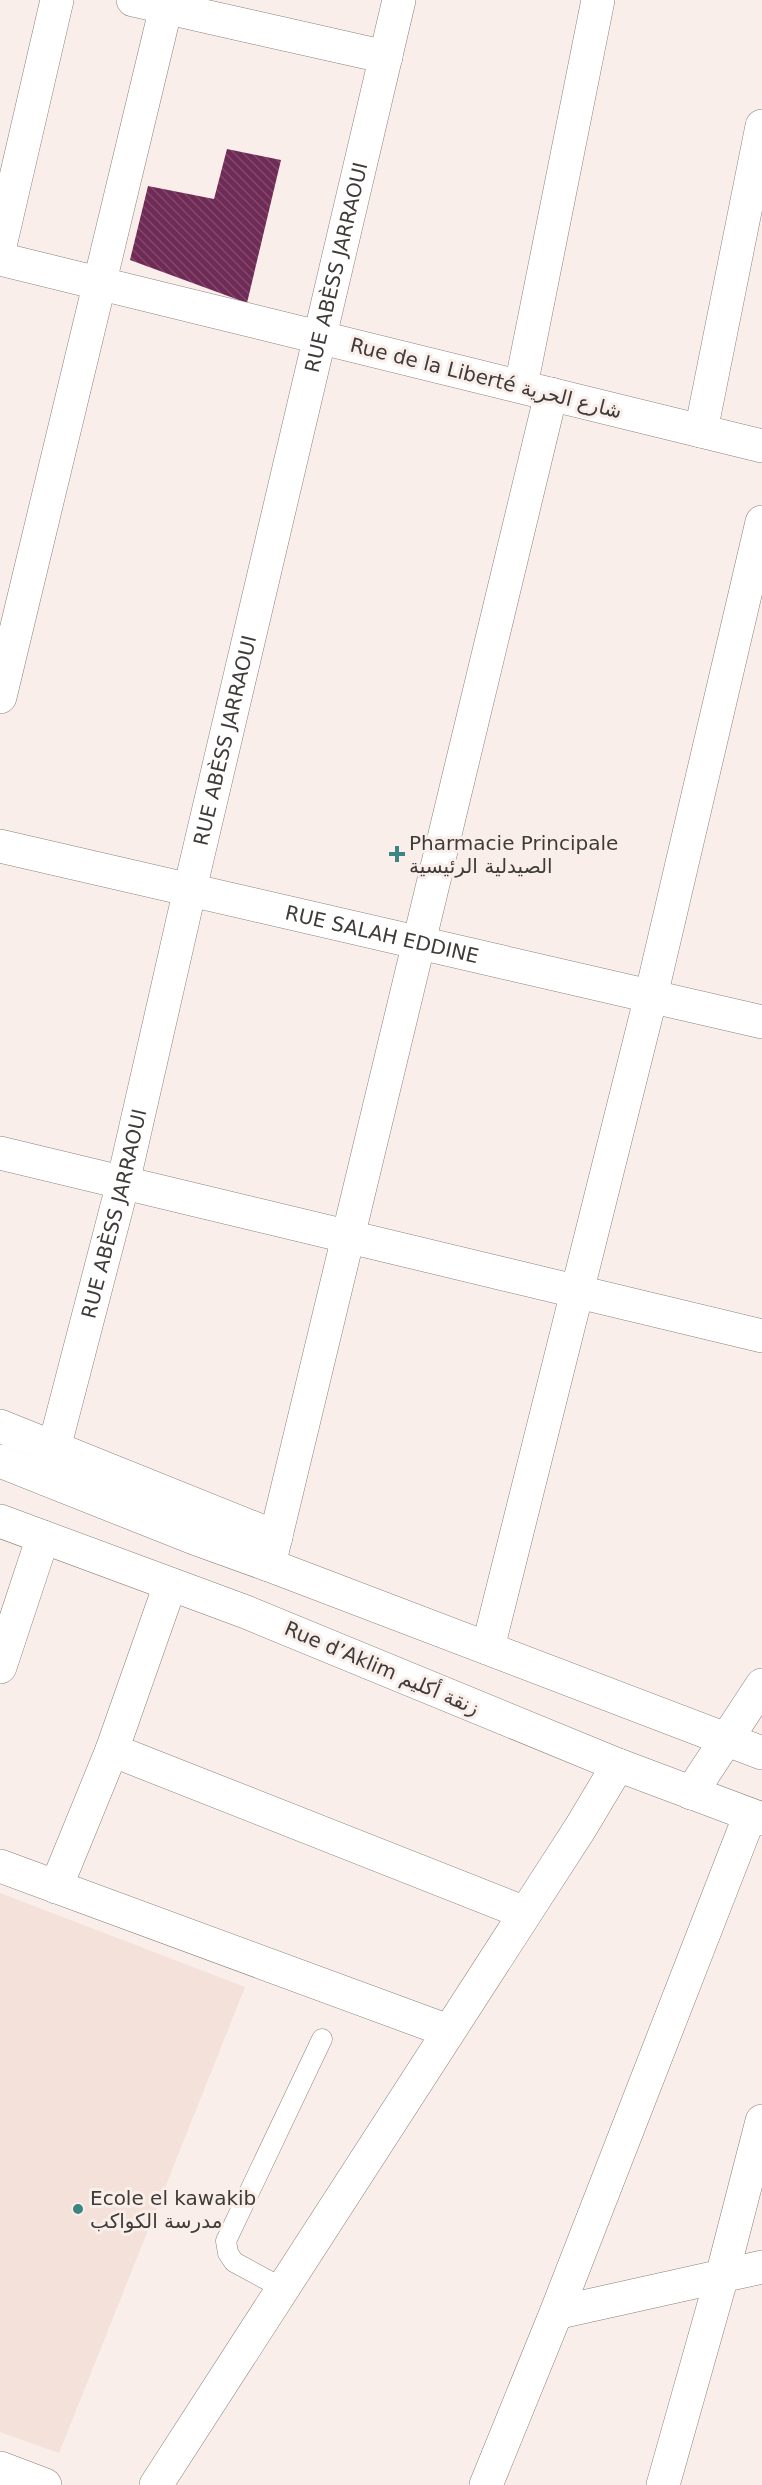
<svg xmlns="http://www.w3.org/2000/svg" width="762" height="2485" font-family="'DejaVu Sans',Cairo,sans-serif">
<style>
.built{fill:#f4e1d9}
.building{fill:url(#building-back-hatch)}
.lines{fill:none;stroke-linecap:round;stroke-linejoin:round}
.lane-casing{stroke:#8b807d;stroke-width:21}
.street-casing{stroke:#8b807d;stroke-width:34}
.secondary-casing{stroke:#8b807d;stroke-width:34}
.lane{stroke:#fff;stroke-width:20}
.street{stroke:#fff;stroke-width:33}
.secondary{stroke:#fff;stroke-width:33}
.poi-dot{fill:#3d8582;stroke:#f9eee9;stroke-width:2}
.labels{text-anchor:middle;stroke-width:6;stroke-linejoin:round;paint-order:stroke}
.street-label{font-size:20px;fill:#3f3b39;stroke:#f9eee9}
.poi-label{font-size:20px;fill:#3f3b39;stroke:#f9eee9;text-anchor:start}
</style>
<defs>
<pattern id="building-back-hatch" width="6" height="6" patternUnits="userSpaceOnUse" patternTransform="scale(1.5)"><rect width="6" height="6" fill="#6f2a56"/><path d="M-1 5l2 2M0 0l6 6M5-1l2 2" fill="none" stroke="#80496c"/></pattern>
</defs>
<rect width="100%" height="100%" fill="#f9eee9"/>
<!-- built -->
<path class="built" d="M0,1893L245,1987L59,2453L0,2432Z"/>
<!-- building -->
<path class="building" d="M227,149L281,160L247,303L130,260L148,186L214,199Z"/>
<g class="lines">
<defs>
<path id="lane" d="M282,2288L234,2262L228,2253L226,2241L322,2039"/>
<g id="street">
<path d="M133,0L386,57"/>
<path d="M0,246L57,0"/>
<path d="M0,259L762,446"/>
<path d="M521,386L598,0"/>
<path d="M701,431L762,126"/>
<path d="M0,697L166,7"/>
<path id="s1" d="M0,846L762,1022"/>
<path d="M0,1153L762,1336"/>
<path d="M0,1426L276,1537"/>
<path id="s2" d="M46,1479L123,1183L190,889L399,0"/>
<path d="M269,1565L551,394"/>
<path d="M488,1648L651,996L762,522"/>
<path d="M0,1667L43,1537"/>
<path d="M112,1750L525,1913"/>
<path d="M691,1793L762,1685"/>
<path d="M0,1866L448,2031"/>
<path d="M56,1887L112,1750L170,1585"/>
<path d="M556,2313L762,2267"/>
<path d="M0,2468L45,2485"/>
<path d="M156,2485L581,1827L618,1765"/>
<path d="M486,2485L556,2313L750,1815"/>
<path d="M663,2485L722,2276L762,2121"/>
</g>
<path id="secondary" d="M0,1461L194,1538L269,1565L762,1753
M0,1521L246,1612L618,1765L762,1819"/>
</defs>
<!-- lane casing -->
<use href="#lane" class="lane-casing"/>
<!-- street casing -->
<use href="#street" class="street-casing"/>
<!-- secondary casing -->
<use href="#secondary" class="secondary-casing"/>
<!-- lane -->
<use href="#lane" class="lane"/>
<!-- street -->
<use href="#street" class="street"/>
<!-- secondary -->
<use href="#secondary" class="secondary"/>
</g>
<!-- markers -->
<g class="poi-dot">
<path d="M394 845h6v6h6v6h-6v6h-6v-6h-6v-6h6z"/>
<circle cx="78" cy="2209" r="6"/>
</g>
<g class="labels">
<!-- street labels -->
<g class="street-label">
<text dy="7" stroke="none"><textPath href="#s2" startOffset="1246">RUE ABÈSS JARRAOUI</textPath></text>
<text transform="translate(486 378) rotate(14)" y="7">Rue de la Liberté شارع الحرية</text>
<text dy="7" stroke="none"><textPath href="#s2" startOffset="760">RUE ABÈSS JARRAOUI</textPath></text>
<text dy="7" stroke="none"><textPath href="#s1" startOffset="392">RUE SALAH EDDINE</textPath></text>
<text dy="7" stroke="none"><textPath href="#s2" startOffset="274">RUE ABÈSS JARRAOUI</textPath></text>
<text transform="translate(382 1668) rotate(23)" y="7">Rue d’Aklim زنقة أكليم</text>
</g>
<!-- poi labels -->
<g class="poi-label">
<text x="409" y="850">Pharmacie Principale<tspan x="409" dy="23">الصيدلية الرئيسية</tspan></text>
<text x="90" y="2205">Ecole el kawakib<tspan x="90" dy="23">مدرسة الكواكب</tspan></text>
</g>
</g>
</svg>
